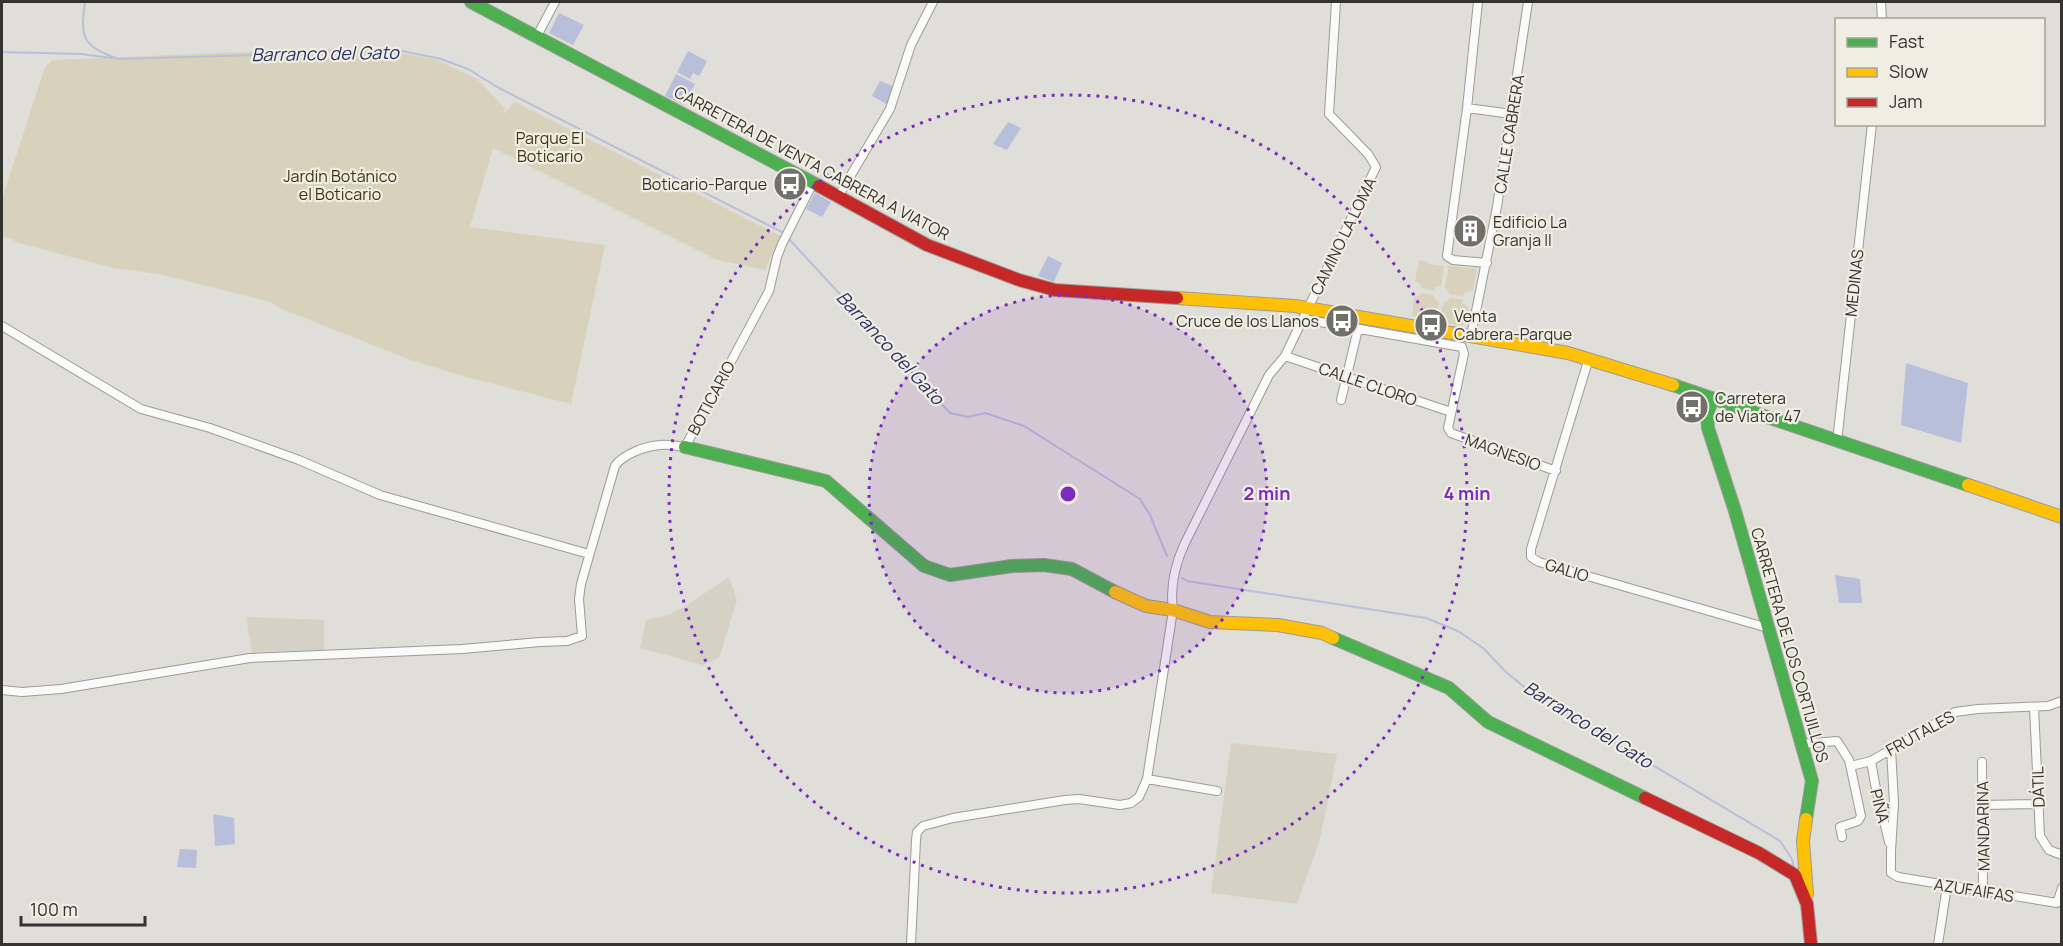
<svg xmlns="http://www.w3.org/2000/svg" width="2063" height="946" font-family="Manrope,sans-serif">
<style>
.built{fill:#d5d1c5}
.green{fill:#d8d2bc}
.water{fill:#b8bfda}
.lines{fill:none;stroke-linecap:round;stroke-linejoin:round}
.stream{stroke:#b8bfda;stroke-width:2}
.street-casing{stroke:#9d9b97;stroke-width:10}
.fast-casing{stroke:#9d9b97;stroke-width:14}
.slow-casing{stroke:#9d9b97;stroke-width:14}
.jam-casing{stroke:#9d9b97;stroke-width:14}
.street{stroke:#fafaf9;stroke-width:8}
.fast{stroke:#4caf50;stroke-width:12}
.slow{stroke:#ffc107;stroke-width:12}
.jam{stroke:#c62828;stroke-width:12}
.ring{fill:none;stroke:#7b2cbf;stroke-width:3;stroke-dasharray:3 6}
.labels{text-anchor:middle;stroke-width:4.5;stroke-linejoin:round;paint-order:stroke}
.street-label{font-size:16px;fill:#34332f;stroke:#f0ede2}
.park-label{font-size:16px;fill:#403511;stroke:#f0ede2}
.poi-label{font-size:16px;fill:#34332f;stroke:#f0ede2;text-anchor:start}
.water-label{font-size:18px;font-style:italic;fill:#283064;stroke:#f0ede2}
.centre{fill:#7b2cbf;stroke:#f0ede2;stroke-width:3}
.ring-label{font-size:18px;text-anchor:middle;font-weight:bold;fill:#7b2cbf;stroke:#f0ede2;stroke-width:4.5;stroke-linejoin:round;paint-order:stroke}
</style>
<rect width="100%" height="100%" fill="#e0ded8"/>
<!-- built -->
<path class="built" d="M729,577L737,600L719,658L703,665L640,648L646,620L668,615L684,607Z
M246,617L324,620V650L252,652Z
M1231,743L1337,754L1320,839L1297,904L1211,893Z"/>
<!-- green -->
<path class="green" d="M368,47L437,60L477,79L505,108L503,115L515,102L781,236L765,270L717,260L493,148L470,227L605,245L571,404L459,375L411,360L279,308L271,302L159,274L113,268L19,243L2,235V199L45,67L53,60Z
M1419,260L1427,262L1428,264L1444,266L1441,286L1435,288L1434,291L1421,288V285L1415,281Z
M1449,266L1477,269L1473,290L1464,293L1463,296L1450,294L1445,287Z
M1421,293L1434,295V298L1439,302L1435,321L1412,316L1414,297L1420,296Z
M1450,298L1463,300L1462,302L1469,308L1463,326L1439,322L1443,303L1449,300Z"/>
<!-- water -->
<path class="water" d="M559,13L584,25L573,45L549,33Z
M688,51L707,61L699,76L693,73L690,79L677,72Z
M676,74L695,84L684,105L665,96Z
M880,81L893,86L891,97L888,105L872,96Z
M1008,122L1021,128L1007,150L993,144Z
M815,193L831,202L822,217L806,209Z
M1048,256L1062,263L1054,282L1038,276Z
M1906,363L1968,383L1961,443L1901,425Z
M1835,575L1860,579L1862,603H1839Z
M213,814L234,818L235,844L215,846Z
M180,849L197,850L196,868L177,867Z"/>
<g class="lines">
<!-- stream -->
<path class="stream" d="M85,2C80,39 82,45 118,59L402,51L441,59L468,69L499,88L782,232
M2,52L81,54L112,58
M788,238L950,413L968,417L985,413L1024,426L1140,499L1150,515L1167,556
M1182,578L1187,581L1426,618L1458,631L1483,648L1505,671L1530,692L1780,841L1792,859L1794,869"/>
<defs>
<path id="street" d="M1478,2L1467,108L1447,256L1453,260L1487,263
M1881,2L1882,20
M537,36L555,2
M1467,108L1512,114
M838,197L890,109L911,45L933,2
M1303,319L1462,347L1464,354L1448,428L1451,433L1556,471
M2,326L141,409L210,428L299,460L380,495L589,554
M1471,336L1497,207L1528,2
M1285,356L1451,412
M1589,358L1531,549V557L1539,562L1768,628
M1341,400L1358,329
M1837,442L1872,124
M2,690L22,692L61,689L250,658L462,649L540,642L567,641L582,636L579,599L581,584L615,466C623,454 646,446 660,445C668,444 677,446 685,447L769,291L777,257L782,244L813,183
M2034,707L2040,836L2049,850L2062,855
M1802,744L1837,741L1849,760L1861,816L1858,821L1840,827L1842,837
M1891,749L1894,803L1891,851V873L1898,877L2057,903L2062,888
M1871,761L1875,784L1889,842
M1982,762L1983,890
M1851,766L1871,761L1955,712L1978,709L2048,706L2062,701
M1217,791L1147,779L1173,610C1170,588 1175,565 1184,545L1269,375L1285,356L1376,167L1368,154L1329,114L1336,2
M1983,805L2038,804
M911,944L916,840L917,832L923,826L953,818L1065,800L1079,799L1120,805L1131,803L1139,797L1147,779
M1938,944L1947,886"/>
<path id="fast" d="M471,2L819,186
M1673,385L1968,485
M1712,400L1707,415L1708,428L1735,511L1812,781L1806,819
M685,447L826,481L924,566L950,575L1012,566L1044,565L1072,569L1115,592
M1333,638L1449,688L1488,722L1645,798"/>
<path id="slow" d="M1177,298L1295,306L1568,353L1673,385
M1968,485L2062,517
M1115,592L1146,606L1173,610L1210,622L1278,625L1322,633L1333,638
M1806,819L1803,841L1807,894"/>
<path id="jam" d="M819,186L927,245L1019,280L1055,290L1177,298
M1645,798L1759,853L1795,875L1807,904L1811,944"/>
</defs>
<!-- street casing -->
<use href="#street" class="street-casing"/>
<!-- fast casing -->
<use href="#fast" class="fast-casing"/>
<!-- slow casing -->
<use href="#slow" class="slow-casing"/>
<!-- jam casing -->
<use href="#jam" class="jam-casing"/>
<!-- street -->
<use href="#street" class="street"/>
<!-- fast -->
<use href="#fast" class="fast"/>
<!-- slow -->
<use href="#slow" class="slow"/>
<!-- jam -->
<use href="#jam" class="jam"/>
</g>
<!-- distance rings -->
<circle cx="1068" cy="494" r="199" fill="#7b2cbf" fill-opacity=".12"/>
<g class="ring">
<circle cx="1068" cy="494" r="199"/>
<circle cx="1068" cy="494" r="399"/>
</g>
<!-- icons -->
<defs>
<symbol id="bus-disc" viewBox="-11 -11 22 22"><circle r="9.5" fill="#706f6a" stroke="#f0ede2"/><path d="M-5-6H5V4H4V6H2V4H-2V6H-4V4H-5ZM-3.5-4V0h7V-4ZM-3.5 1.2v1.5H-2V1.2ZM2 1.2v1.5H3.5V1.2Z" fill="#fff"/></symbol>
<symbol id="building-disc" viewBox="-11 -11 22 22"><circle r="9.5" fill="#706f6a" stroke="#f0ede2"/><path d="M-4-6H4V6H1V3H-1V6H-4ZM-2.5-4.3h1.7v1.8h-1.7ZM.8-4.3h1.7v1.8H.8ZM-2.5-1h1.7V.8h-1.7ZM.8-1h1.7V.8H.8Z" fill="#fff"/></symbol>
</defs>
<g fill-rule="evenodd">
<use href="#bus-disc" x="771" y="165" width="38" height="38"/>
<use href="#building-disc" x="1451" y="212" width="38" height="38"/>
<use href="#bus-disc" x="1323" y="302" width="38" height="38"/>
<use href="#bus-disc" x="1412" y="306" width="38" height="38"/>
<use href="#bus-disc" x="1673" y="388" width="38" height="38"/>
</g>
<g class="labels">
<!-- street labels -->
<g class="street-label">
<text transform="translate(1509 134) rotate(-81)" y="6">CALLE CABRERA</text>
<text transform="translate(812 163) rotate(28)" y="6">CARRETERA DE VENTA CABRERA A VIATOR</text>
<text transform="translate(1343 236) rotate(-64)" y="6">CAMINO LA LOMA</text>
<text transform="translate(1854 283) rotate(-84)" y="6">MEDINAS</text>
<text transform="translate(1368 384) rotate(19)" y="6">CALLE CLORO</text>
<text transform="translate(711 398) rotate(-62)" y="6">BOTICARIO</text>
<text transform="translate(1503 452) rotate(20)" y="6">MAGNESIO</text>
<text transform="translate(1567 570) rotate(17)" y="6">GALIO</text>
<text transform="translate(1790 645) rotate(74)" y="6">CARRETERA DE LOS CORTIJILLOS</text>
<text transform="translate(1920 733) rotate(-29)" y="6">FRUTALES</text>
<text transform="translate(2038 787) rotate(-92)" y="6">DÁTIL</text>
<text transform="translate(1880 806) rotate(76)" y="6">PIÑA</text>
<text transform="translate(1983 826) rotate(-91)" y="6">MANDARINA</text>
<text transform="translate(1974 890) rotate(9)" y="6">AZUFAIFAS</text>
</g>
<!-- park labels -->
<g class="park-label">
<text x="550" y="144">Parque El<tspan x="550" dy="18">Boticario</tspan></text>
<text x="340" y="182">Jardín Botánico<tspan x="340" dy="18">el Boticario</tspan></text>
</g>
<!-- poi labels -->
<g class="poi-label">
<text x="767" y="190" text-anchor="end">Boticario-Parque</text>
<text x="1493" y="228">Edificio La<tspan x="1493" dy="18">Granja II</tspan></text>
<text x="1454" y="322">Venta<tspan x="1454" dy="18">Cabrera-Parque</tspan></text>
<text x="1319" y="327" text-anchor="end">Cruce de los Llanos</text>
<text x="1715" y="404">Carretera<tspan x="1715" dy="18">de Viator 47</tspan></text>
</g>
<!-- water labels -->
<g class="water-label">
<text transform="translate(325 54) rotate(-1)" y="6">Barranco del Gato</text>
<text transform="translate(890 348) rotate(47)" y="6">Barranco del Gato</text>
<text transform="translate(1588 725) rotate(32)" y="6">Barranco del Gato</text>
</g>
</g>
<circle cx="1068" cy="494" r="9" class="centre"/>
<g class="ring-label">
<text x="1267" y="500">2 min</text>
<text x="1467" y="500">4 min</text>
</g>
<!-- border -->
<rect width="2063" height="946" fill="none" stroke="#34332f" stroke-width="6"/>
<!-- legend -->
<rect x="1835" y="18" width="210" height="108" fill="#f0ede2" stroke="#a5a39a" stroke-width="1.5"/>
<rect x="1847" y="38" width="30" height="9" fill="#4caf50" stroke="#a5a39a" stroke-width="1.5"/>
<text x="1889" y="48" font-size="18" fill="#34332f">Fast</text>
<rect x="1847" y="68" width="30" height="9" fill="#ffc107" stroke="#a5a39a" stroke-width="1.5"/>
<text x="1889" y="78" font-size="18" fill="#34332f">Slow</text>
<rect x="1847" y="98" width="30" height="9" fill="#c62828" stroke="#a5a39a" stroke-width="1.5"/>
<text x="1889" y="108" font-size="18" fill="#34332f">Jam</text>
<!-- scale -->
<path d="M21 916v9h124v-9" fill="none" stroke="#34332f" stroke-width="3"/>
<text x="30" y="916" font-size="18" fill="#34332f" stroke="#f0ede2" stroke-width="4.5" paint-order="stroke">100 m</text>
</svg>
